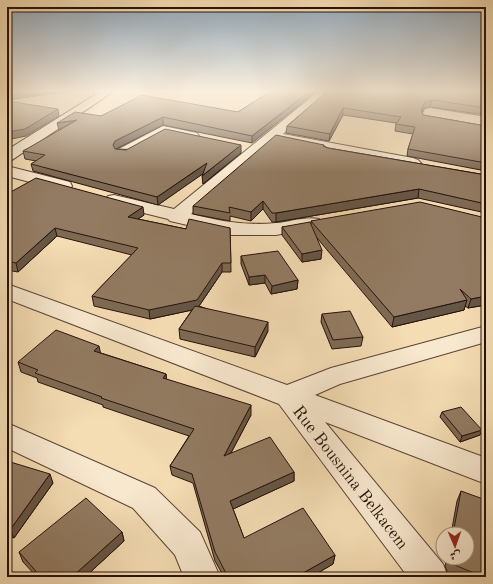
<svg xmlns="http://www.w3.org/2000/svg" width="493" height="584" font-family="'Old Standard TT',Amiri,serif">
<style>
.lines{fill:none;stroke-linecap:round;stroke-linejoin:round}
.street-casing{stroke:#5a4435;stroke-width:2}
.secondary-casing{stroke:#27120b;stroke-width:2}
.street{fill:#f8e8ce;fill-rule:evenodd}
.secondary{fill:#f8e8ce;fill-rule:evenodd}
.wall{fill:#7e6a54;stroke:#27120b}
.shaded-wall{fill:#665645;stroke:#27120b}
.building{fill:#927b62;stroke:#27120b}
.labels{text-anchor:middle;stroke-width:3;stroke-linejoin:round;paint-order:stroke}
.near-street-label{font-size:17px;fill:#27120b;stroke:#f8e8ce}
</style>
<rect width="100%" height="100%" fill="#f4dcb3"/>
<filter id="stains"><feTurbulence type="fractalNoise" baseFrequency=".005" numOctaves="4"/><feColorMatrix values="0 0 0 0 .2 0 0 0 0 .09 0 0 0 0 .02 0 0 0 .5 -.17"/></filter>
<radialGradient id="worn" r=".72"><stop offset=".6" stop-color="#630" stop-opacity="0"/><stop offset="1" stop-color="#630" stop-opacity=".3"/></radialGradient>
<g class="lines">
<defs>
<path id="street" d="M319,91H332L283,134L413,158L418,160L421,163L418,166L413,168L275,141L191,214C220,221 245,226 276,223C290,222 305,216 319,219L321,223L319,227L276,235H231L170,221L168,219L108,204L105,200L108,196L114,195L174,209Z
M430,108L486,117V132L423,121L421,118L425,109Z
M163,126L197,133L199,136L197,139L192,140L165,135L127,156H117L115,153L117,150Z
M7,166L70,182L72,186L70,190L64,191L7,176Z
M7,284L287,385L331,368L486,326V342L340,384L315,395L486,458V484L325,422L443,564L448,577H408L279,404L7,299Z
M7,423L155,488L200,532L220,577H184L175,555L133,508L7,448Z"/>
<path id="secondary" d="M101,91H114L12,160L7,162V150Z"/>
</defs>
<!-- street casing -->
<use href="#street" class="street-casing"/>
<!-- secondary casing -->
<use href="#secondary" class="secondary-casing"/>
<!-- street -->
<use href="#street" class="street"/>
<!-- secondary -->
<use href="#secondary" class="secondary"/>
</g>
<!-- wall -->
<path class="wall" d="M271,91L252,143L163,125L116,149L241,153L203,184V173L158,205L33,171L31,164L36,161L25,159L23,151L101,116L238,112Z
M328,91H486V115L430,107L424,108L422,112L423,115L486,126V171L407,156L408,149L413,134L395,131L396,123L343,115L329,141L286,133L287,126Z
M324,145V146L328,148L486,175V213L418,198L276,222H272L263,209L251,221L230,216V221L193,214V206Z
M7,194L144,215L138,219L186,229L230,228L231,272H222L199,306L268,331L255,357L180,339L179,329L192,310L150,319L94,306L92,296L132,255L57,236L18,272L7,270Z
M486,218V305L468,308L465,306L464,310L392,327L317,238L321,259L302,262L282,235V227L311,224V221Z
M241,256L298,280L297,289L271,294L265,283L249,285L241,264Z
M322,314L363,337L361,346L332,349L321,322Z
M101,353L166,374V379L251,415L231,453L294,472V481L233,509L244,538L335,555L333,564L311,577H224L215,561L193,483L172,475L170,466L189,436L103,407V405L38,382L37,378L21,372L18,362Z
M442,412L480,435L460,442L440,417Z
M7,461L53,483L14,538L7,536Z
M461,491L486,577H457L448,574L445,566L447,558H467V534H451L457,501Z
M122,532L124,541L85,577H37L23,562L19,552Z"/>
<!-- shaded-wall -->
<path class="shaded-wall" d="M28,91H70L7,100V94Z
M310,91H317L252,143V136Z
M432,100L430,107L424,108L420,117L421,110L425,102Z
M343,108V115L329,141L330,134Z
M58,109L59,116L26,136L7,140V132Z
M163,117V125L116,149L114,152L113,145L115,141Z
M77,120L59,130L57,123Z
M241,145V153L203,184L202,176Z
M207,163V171L158,205L157,197Z
M419,189L418,198L276,222V213Z
M263,201V209L251,221V212Z
M143,207L144,215L129,225L128,217Z
M55,228L57,236L18,272L16,263Z
M322,250L321,259L302,262V254Z
M222,263V272L197,309L150,319L149,310Z
M265,275V283L249,285V277Z
M298,280L297,289L271,294L272,286Z
M486,296V305L468,308L471,299Z
M467,300L464,310L392,327L394,317Z
M268,322V331L255,357V347Z
M99,346L101,355L94,351Z
M166,374L167,383L163,378Z
M251,405V415L224,466V456Z
M482,430L480,435L460,442L462,436Z
M294,472V481L231,510L230,501Z
M50,474L53,483L14,538L10,530Z
M122,532L124,541L85,577H72Z
M335,555L333,564L311,577H296Z"/>
<!-- building -->
<path class="building" d="M7,91H28L7,94Z
M271,91H310L252,136L163,117L115,141L113,145L115,149L126,150L165,129L241,145L202,176L207,163L157,197L31,164L45,155L23,151L77,120L57,123L75,112L101,116L142,95L238,112Z
M328,91H486V108L432,100L425,102L421,110L423,115L486,126V163L408,149L415,127L396,124L401,117L343,108L330,134L287,126Z
M7,101L58,109L25,129L7,132Z
M276,135L324,145L323,146L328,148L486,175V204L419,189L276,213H272L263,201L251,212L229,207L230,213L193,206Z
M36,178L143,207L128,217L186,229L189,219L230,228L231,263H222L197,300L149,310L92,296L138,248L55,228L16,263L7,261V194Z
M420,202L486,218V296L471,299L460,289L467,300L394,317L311,221Z
M310,222L322,250L302,254L282,227Z
M278,251L298,280L272,286L265,275L249,277L241,256Z
M195,306L268,322L255,347L179,329Z
M350,311L363,337L333,340L322,314Z
M56,330L99,346L94,351L166,374L163,378L251,405L224,456L270,437L294,472L230,501L244,538L303,508L335,555L296,577H228L215,552L192,474L170,466L194,429L101,398L102,397L35,373L38,370L18,362Z
M461,407L482,430L462,436L442,412Z
M7,461L50,474L10,530L7,529Z
M461,491L486,500V577H484L452,564L450,558H467V534H453Z
M86,498L122,532L72,577H41L19,552Z"/>
<!-- sky -->
<linearGradient id="sky" x2="0" y2="1"><stop stop-color="#91a8bc"/><stop offset="0.53" stop-color="#faefdd"/><stop offset="1" stop-color="#faefdd" stop-opacity="0"/></linearGradient>
<rect width="493" height="172" fill="url(#sky)"/>
<g class="labels">
<!-- near-street labels -->
<g class="near-street-label">
<text transform="translate(351 477) rotate(52)" y="6">Rue Bousnina Belkacem</text>
</g>
</g>
<!-- margin -->
<rect width="493" height="584" fill="none" stroke="#f4dcb3" stroke-width="24"/>
<rect x="8" y="8" width="477" height="568" fill="none" stroke="#27120b" stroke-width="2"/>
<rect x="12" y="12" width="469" height="560" fill="none" stroke="#27120b"/>
<!-- north arrow -->
<g transform="translate(455 546) rotate(178)"><circle r="19" fill="#f8e8ce" stroke="#a49280"/>
<path d="M0-3L7 15L0 10L-7 15Z" fill="#8f2418"/>
<text y="-6" font-size="11" font-weight="bold" text-anchor="middle" fill="#27120b">ش</text>
</g>
<rect width="100%" height="100%" filter="url(#stains)"/>
<rect width="100%" height="100%" fill="url(#worn)"/>
</svg>
